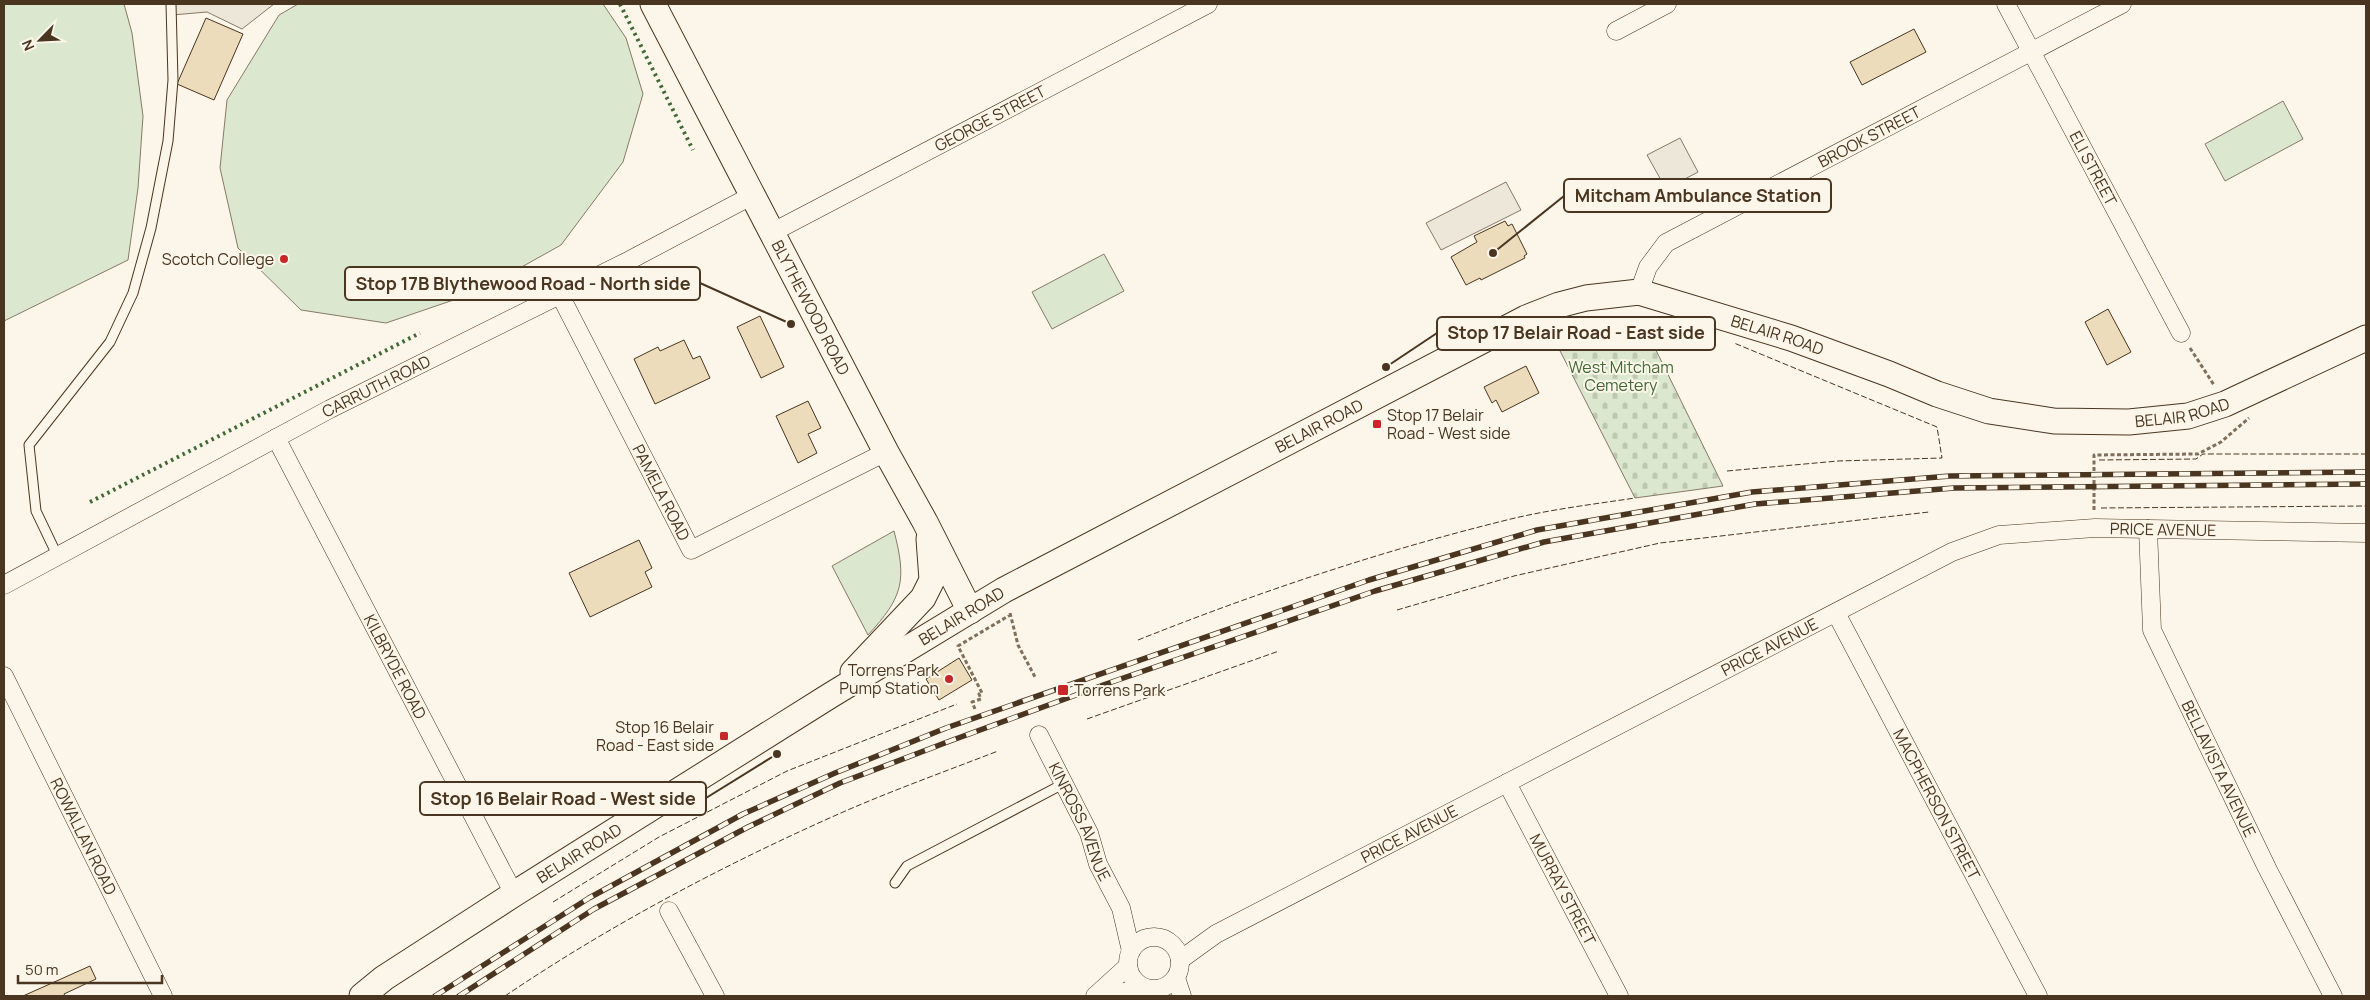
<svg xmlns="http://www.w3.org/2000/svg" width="2370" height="1000" font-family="Manrope,sans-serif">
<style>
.green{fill:#dce7d0;stroke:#887966}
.cemetery{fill:url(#cemetery-stones);stroke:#887966}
.parking{fill:#ede7d9;stroke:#887966}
.building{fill:#ecdcbc;stroke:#4a3520}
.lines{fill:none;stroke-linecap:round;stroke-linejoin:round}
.service-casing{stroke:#4a3520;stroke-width:11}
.minor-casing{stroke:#4a3520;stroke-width:19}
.secondary-casing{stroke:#4a3520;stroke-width:27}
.path{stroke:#7f6f5c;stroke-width:3;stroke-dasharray:4 2.5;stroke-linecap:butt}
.service{stroke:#fbf6e9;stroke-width:9}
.minor{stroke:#fbf6e9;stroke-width:18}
.secondary{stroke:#fbf6e9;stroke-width:25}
.rail-casing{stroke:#4a3520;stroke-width:5.5}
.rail{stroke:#fbf6e9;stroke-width:4;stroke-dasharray:11;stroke-linecap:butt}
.hedge{stroke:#436837;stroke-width:4;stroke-dasharray:2.5 4;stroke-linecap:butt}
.fence{stroke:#4a3520;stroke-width:1;stroke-dasharray:6 2.5;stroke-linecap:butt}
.poi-dot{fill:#c62828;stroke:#fbf6e9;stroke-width:2}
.labels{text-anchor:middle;stroke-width:4;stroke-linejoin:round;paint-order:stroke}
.street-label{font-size:16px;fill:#4a3520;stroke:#fbf6e9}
.poi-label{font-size:16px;fill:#4a3520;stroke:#fbf6e9;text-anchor:end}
.park-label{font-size:16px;fill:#436837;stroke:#fbf6e9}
.leader{fill:none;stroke:#4a3520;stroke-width:2}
.callout-dot{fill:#4a3520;stroke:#fbf6e9;stroke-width:2}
.callout{fill:#fbf6e9;stroke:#4a3520;stroke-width:2}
.callout-label{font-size:18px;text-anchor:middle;font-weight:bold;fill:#4a3520}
</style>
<defs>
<pattern id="cemetery-stones" width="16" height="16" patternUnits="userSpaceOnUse" patternTransform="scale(1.25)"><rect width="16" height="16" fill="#dce7d0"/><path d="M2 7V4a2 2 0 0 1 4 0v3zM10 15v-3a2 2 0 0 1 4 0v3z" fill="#bec7b2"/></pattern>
</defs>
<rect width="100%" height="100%" fill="#fbf6e9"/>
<!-- green -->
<path class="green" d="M4,4H124L132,33L143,116L138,188L128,260L4,321Z
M298,4H603L626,38L643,94L623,162L561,245L477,292L386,323L301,310L238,248L220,168L227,100L279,15Z
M2283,101L2303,139L2225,181L2205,144Z
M1104,254L1124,291L1052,329L1032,292Z
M894,531C907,581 903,597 868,635L832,566Z"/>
<!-- cemetery -->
<path class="cemetery" d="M1645,328L1723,486L1635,498L1556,343Z"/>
<!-- parking -->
<path class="parking" d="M166,4H274L242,29L207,12L172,15Z
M1680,138L1698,172L1666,189L1647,155Z
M1506,182L1521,210L1441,250L1426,223Z"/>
<!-- building -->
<path class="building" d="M206,18L243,34L214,100L177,84Z
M1914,29L1926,52L1862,85L1850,62Z
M1505,221L1508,226L1512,224L1527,254L1524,256L1525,258L1481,280L1480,278L1466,285L1451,257L1477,242L1474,236Z
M2108,309L2131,352L2107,365L2085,322Z
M760,316L784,367L761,378L737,327Z
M684,340L693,359L700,356L710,378L655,404L634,359L658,347L660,351Z
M1526,366L1539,393L1502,412L1496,400L1492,403L1484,387Z
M808,401L821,428L808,434L817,453L798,463L776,416Z
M639,540L652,568L645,572L652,587L590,617L569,573Z
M959,658L972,680L939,700L926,679Z
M90,966L96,979L64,994L65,996H23Z"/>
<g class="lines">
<defs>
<path id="service" d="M58,557L36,511L29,445L110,342L133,293L151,228L168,141L173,80L171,4
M895,883L907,866L1065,783"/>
<g id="minor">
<path id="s1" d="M2006,4L2181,333"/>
<path d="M1616,31L1667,4"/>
<path id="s2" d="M773,232L1208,4"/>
<path id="s3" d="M1639,292L1648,267L1666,243L2122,4"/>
<path id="s4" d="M560,295L691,550L886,452"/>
<path id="s5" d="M276,438L514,894"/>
<path id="s6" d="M2148,529L2152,630L2267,868L2333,996"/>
<path id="s7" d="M4,585L330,409L630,260L753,195"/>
<path id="s8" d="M1836,613L2038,996"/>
<path id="s9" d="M4,676L163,996"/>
<path id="s10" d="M1039,735L1089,833L1098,864L1121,908L1131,951"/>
<path id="s11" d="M1507,783L1619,996"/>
<path d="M669,911L715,996"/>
<circle cx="1154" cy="963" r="26"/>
<path id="s12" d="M1180,960L1216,934L1952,552L1999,535L2095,528L2366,533"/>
<path d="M1176,978L1182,996"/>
<path d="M1095,996L1128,966"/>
<path d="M1103,996L1144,988"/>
</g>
<g id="secondary">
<path id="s13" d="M653,4L886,452L925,522L970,611"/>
<path d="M853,672L923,598L932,580L929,539"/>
<path id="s14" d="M362,996L384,978L514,894L831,695L1004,590L1526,318L1559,305L1586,298L1639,292L1791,338L1889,374L1937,394L1989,411L2054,421L2129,422L2188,416L2225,404L2366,338"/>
</g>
</defs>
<!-- service casing -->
<use href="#service" class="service-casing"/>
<!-- minor casing -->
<use href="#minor" class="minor-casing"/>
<!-- secondary casing -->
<use href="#secondary" class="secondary-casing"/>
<!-- path -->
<path class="path" d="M2190,348L2214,385
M2094,510V455L2198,454L2221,442L2249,418
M1010,613L1018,645L1035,677
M975,709L972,702L981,699L979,694L982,693L958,646L1010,615"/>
<!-- service -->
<use href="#service" class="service"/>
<!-- minor -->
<use href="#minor" class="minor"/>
<!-- secondary -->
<use href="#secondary" class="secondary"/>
<defs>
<path id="rail" d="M435,996L589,898L743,814L835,773L946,728L1369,580L1537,530L1752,492L1950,476L2366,472
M459,996L594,909L748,827L840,783L950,741L1106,684L1375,591L1544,542L1755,504L1954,488L2366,484"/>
</defs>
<!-- rail casing -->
<use href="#rail" class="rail-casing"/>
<!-- rail -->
<use href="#rail" class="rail"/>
<!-- hedge -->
<path class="hedge" d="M620,4L693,150
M90,502L420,333"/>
<!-- fence -->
<path class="fence" d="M2099,460L2196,459L2203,454H2366
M1727,471L1838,461L1942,458L1937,427L1734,343
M2101,508L2366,506
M1397,610L1514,576L1660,543L1929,512
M1138,640C1261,591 1387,549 1515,518C1554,509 1595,504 1635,498
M1087,719L1279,651
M553,902L659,837L787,771L957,704
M505,996C613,923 731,861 850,809C899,788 949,770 998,751"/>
</g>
<!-- markers -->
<g class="poi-dot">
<circle cx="284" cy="259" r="5"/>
<rect x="1372" y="419" width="10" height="10" rx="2.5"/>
<circle cx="949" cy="679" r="5"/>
<rect x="1057" y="684" width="12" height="12" rx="2.5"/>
<rect x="719" y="731" width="10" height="10" rx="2.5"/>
</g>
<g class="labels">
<!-- street labels -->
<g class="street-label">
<text dy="6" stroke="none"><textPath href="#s2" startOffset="245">GEORGE STREET</textPath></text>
<text dy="6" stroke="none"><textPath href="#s3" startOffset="286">BROOK STREET</textPath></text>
<text dy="6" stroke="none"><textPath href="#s1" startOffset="186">ELI STREET</textPath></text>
<text dy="6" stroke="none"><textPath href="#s13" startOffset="342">BLYTHEWOOD ROAD</textPath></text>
<text dy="6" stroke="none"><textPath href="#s14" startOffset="1610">BELAIR ROAD</textPath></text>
<text dy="6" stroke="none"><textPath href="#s7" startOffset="422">CARRUTH ROAD</textPath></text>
<text dy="6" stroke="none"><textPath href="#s14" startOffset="2030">BELAIR ROAD</textPath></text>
<text dy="6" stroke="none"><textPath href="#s14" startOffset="1115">BELAIR ROAD</textPath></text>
<text dy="6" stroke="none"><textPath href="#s4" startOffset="222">PAMELA ROAD</textPath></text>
<text dy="6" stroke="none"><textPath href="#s12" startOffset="1088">PRICE AVENUE</textPath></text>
<text dy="6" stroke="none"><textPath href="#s14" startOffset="710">BELAIR ROAD</textPath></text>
<text dy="6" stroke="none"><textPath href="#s12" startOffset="668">PRICE AVENUE</textPath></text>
<text dy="6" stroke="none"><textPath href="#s5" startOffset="258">KILBRYDE ROAD</textPath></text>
<text dy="6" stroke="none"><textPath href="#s6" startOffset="255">BELLAVISTA AVENUE</textPath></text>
<text dy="6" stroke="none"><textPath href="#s8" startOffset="216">MACPHERSON STREET</textPath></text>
<text dy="6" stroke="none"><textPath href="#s10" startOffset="96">KINROSS AVENUE</textPath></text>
<text dy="6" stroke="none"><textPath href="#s12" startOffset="262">PRICE AVENUE</textPath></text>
<text dy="6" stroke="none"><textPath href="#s9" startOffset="179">ROWALLAN ROAD</textPath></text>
<text dy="6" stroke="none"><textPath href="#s14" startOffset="260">BELAIR ROAD</textPath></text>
<text dy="6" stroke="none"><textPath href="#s11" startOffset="120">MURRAY STREET</textPath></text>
</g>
<!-- poi labels -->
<g class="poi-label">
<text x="274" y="265">Scotch College</text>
<text x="1387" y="421" text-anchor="start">Stop 17 Belair<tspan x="1387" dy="18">Road - West side</tspan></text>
<text x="939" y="676">Torrens Park<tspan x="939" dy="18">Pump Station</tspan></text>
<text x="1074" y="696" text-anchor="start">Torrens Park</text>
<text x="714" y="733">Stop 16 Belair<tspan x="714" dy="18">Road - East side</tspan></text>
</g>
<!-- park labels -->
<g class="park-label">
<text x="1621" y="373">West Mitcham<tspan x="1621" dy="18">Cemetery</tspan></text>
</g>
</g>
<!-- callouts -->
<path class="leader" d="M1493 253L1564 196M791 324L700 283M1386 367L1437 333M777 754L706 798"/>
<g class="callout-dot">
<circle cx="1493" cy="253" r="5"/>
<circle cx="791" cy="324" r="5"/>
<circle cx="1386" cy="367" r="5"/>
<circle cx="777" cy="754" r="5"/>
</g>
<g class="callout">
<rect x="1564" y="179" width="267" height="33" rx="5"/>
<rect x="345" y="267" width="355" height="33" rx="5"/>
<rect x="1437" y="317" width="278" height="33" rx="5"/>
<rect x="420" y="782" width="286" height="33" rx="5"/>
</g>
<g class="callout-label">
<text x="1698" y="202">Mitcham Ambulance Station</text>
<text x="523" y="290">Stop 17B Blythewood Road - North side</text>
<text x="1576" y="339">Stop 17 Belair Road - East side</text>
<text x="563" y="805">Stop 16 Belair Road - West side</text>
</g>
<!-- border -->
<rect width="2370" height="1000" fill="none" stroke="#4a3520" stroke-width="10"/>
<!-- north arrow -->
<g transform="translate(40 40) rotate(246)" stroke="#fbf6e9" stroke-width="4" paint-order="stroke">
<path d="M0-4L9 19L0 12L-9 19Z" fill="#4a3520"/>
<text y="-8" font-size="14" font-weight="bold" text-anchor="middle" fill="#4a3520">N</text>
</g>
<!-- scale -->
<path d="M18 975v8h144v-8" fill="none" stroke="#4a3520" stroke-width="2.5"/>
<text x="25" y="975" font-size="15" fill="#4a3520" stroke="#fbf6e9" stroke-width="4" paint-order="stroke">50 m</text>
</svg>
